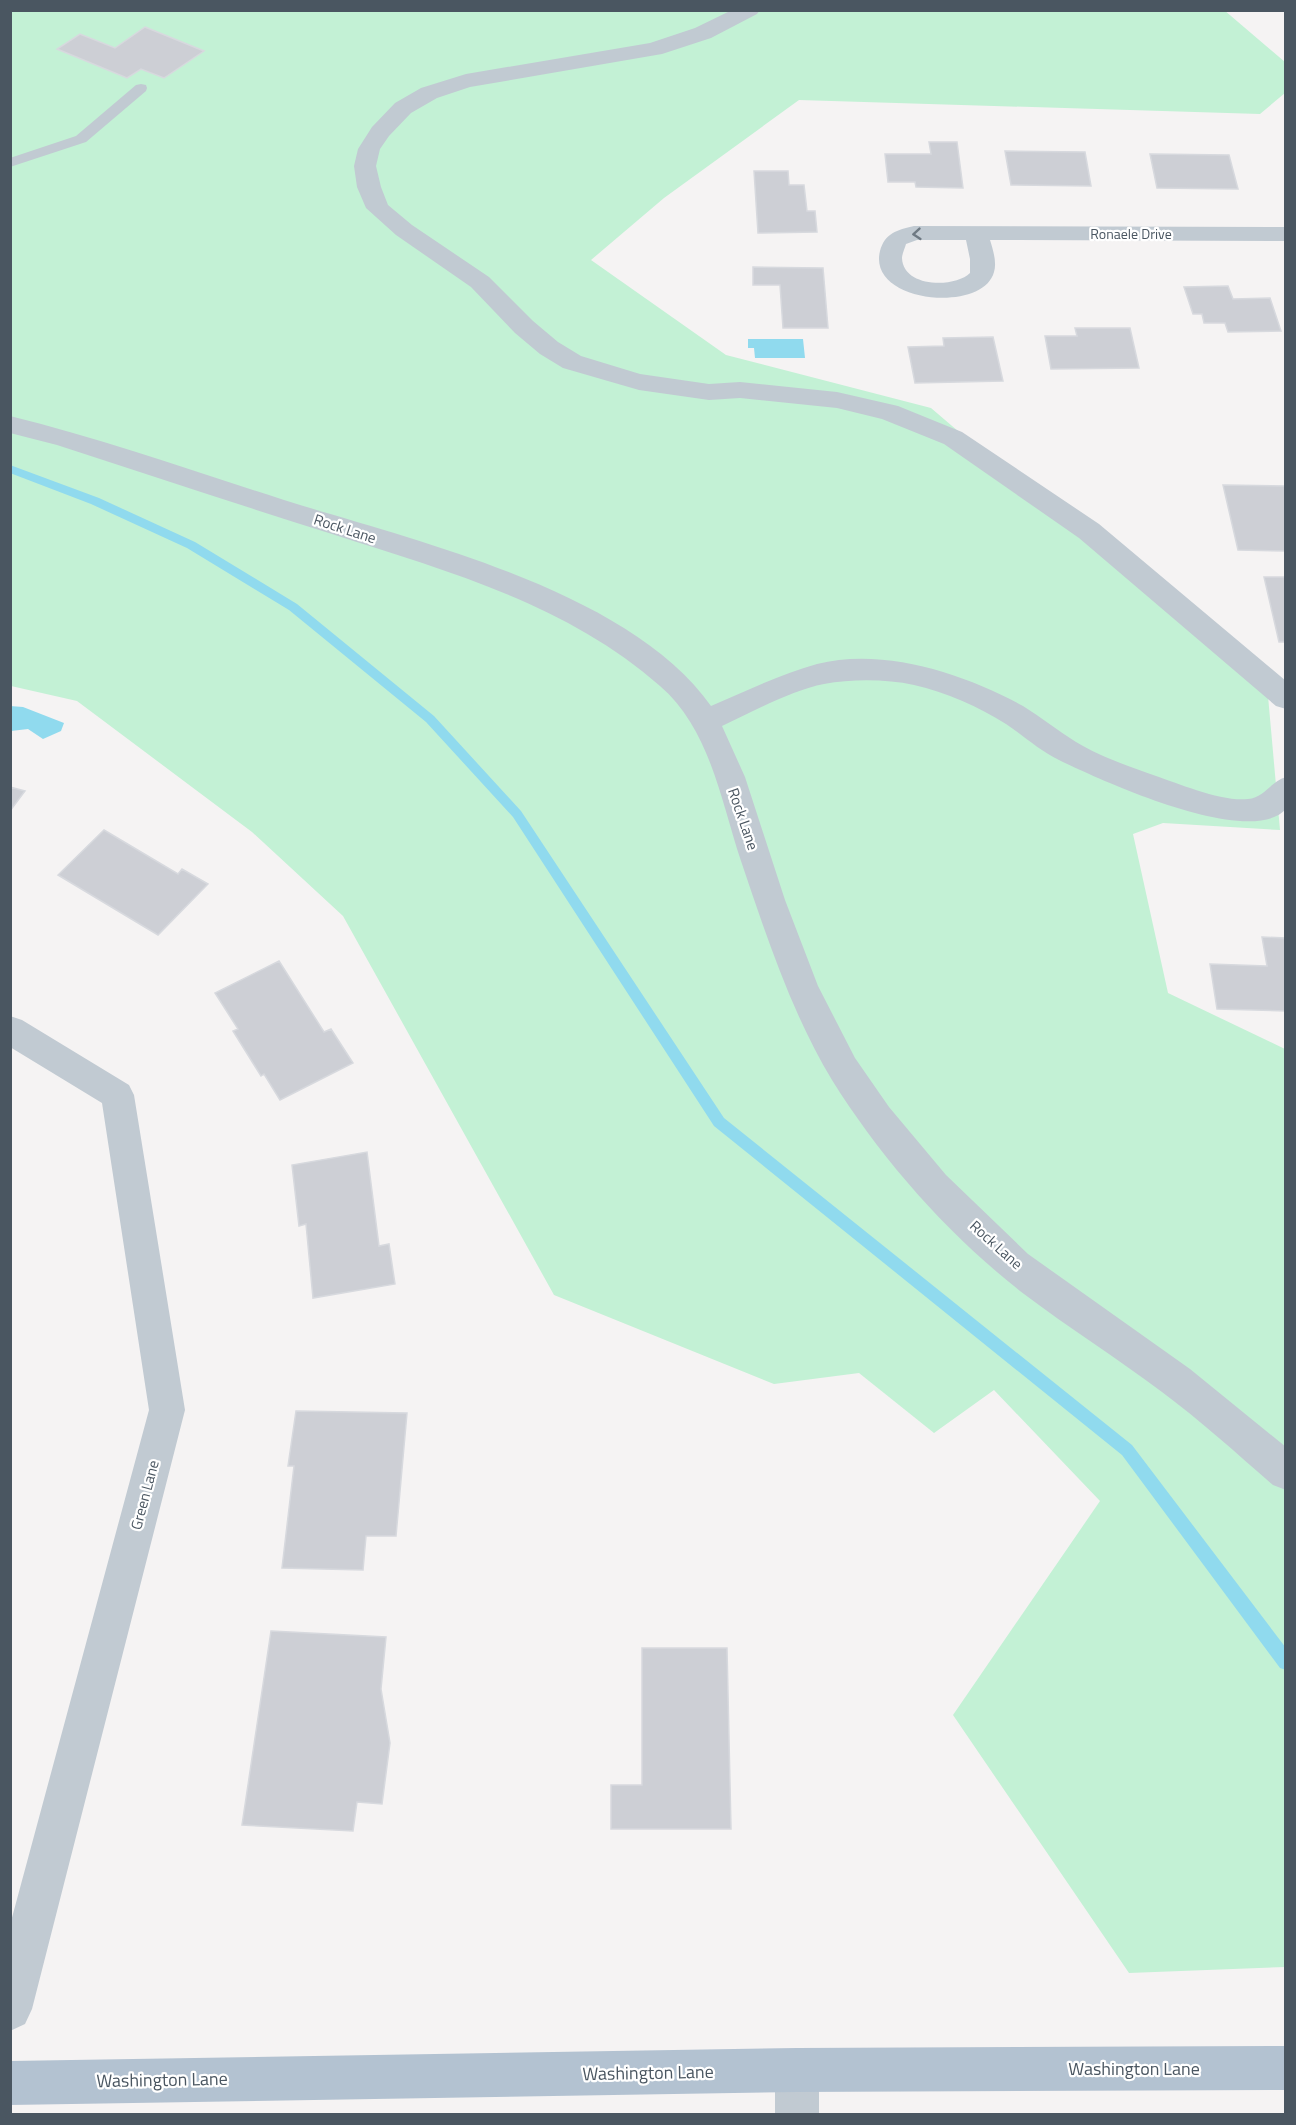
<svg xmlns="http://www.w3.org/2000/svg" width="1296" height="2125" font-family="'Titillium Web',sans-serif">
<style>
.green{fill:#c3f1d5}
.water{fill:#90daee}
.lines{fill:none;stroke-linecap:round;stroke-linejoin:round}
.stream{fill:#90daee;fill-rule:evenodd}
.building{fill:#cdcfd5;stroke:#d7d9de;stroke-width:1.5}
.lane{fill:#c1cad2;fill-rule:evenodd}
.street{fill:#c1cad2;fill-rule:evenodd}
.primary{fill:#b3c2d1;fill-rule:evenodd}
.oneway{stroke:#6e7983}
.labels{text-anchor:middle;stroke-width:4.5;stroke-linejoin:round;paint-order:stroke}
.far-street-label{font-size:14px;fill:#4a5661;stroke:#fff}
.street-label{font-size:15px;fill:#4a5661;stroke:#fff}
.near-street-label{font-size:18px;fill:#4a5661;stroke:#fff}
</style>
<rect width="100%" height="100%" fill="#f5f3f3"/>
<!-- green -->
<path class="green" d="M1224,10L1285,62V93L1260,114L799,100L664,198L591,260L726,355L931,408L1268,696L1280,830L1163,823L1133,834L1168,993L1285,1049V1967L1129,1973L953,1715L1100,1501L994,1390L934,1433L859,1373L774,1384L554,1295L343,916L252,832L77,701L11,686V11Z"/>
<!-- water -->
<path class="water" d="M748,339H803L805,358H755L754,348H748Z
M10,706L23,707L64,723L61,731L43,739L28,729L11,731Z"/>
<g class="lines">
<!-- stream -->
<path class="stream" d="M10,465L99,498L195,542L297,604L434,716L521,811L724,1118L1132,1445L1286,1648V1670L1280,1668L1122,1455L714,1126L513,817L426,722L289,610L187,548L91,504L10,473Z"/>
</g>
<!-- building -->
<path class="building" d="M145,27L204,51L164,78L141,69L127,78L57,49L80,34L115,48Z
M929,142H957L963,188L916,187L915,182H888L885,154H931Z
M1005,151L1085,152L1091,186L1011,185Z
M1150,154L1229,155L1238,189L1157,188Z
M754,171H788L789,185H804L807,211H815L817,232L758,233Z
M753,267L823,268L828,328H783L780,285H753Z
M1228,286L1233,299L1270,298L1281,331L1228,332L1225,323H1204L1202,314H1193L1184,287Z
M1075,328H1130L1139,368L1051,369L1045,336H1077Z
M993,337L1003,381L915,383L908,347L944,346L943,338Z
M1223,485L1285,486L1286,551L1238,550Z
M1264,577H1286V642H1279Z
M10,787L25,791L10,811Z
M104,830L178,874L182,869L208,884L158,935L58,875Z
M1262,937L1286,938V1011L1217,1009L1210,964L1267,966Z
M279,961L324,1032L331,1029L353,1063L280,1100L264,1074L261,1076L233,1031L238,1029L215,993Z
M367,1152L379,1246L389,1244L395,1284L313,1298L306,1224L299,1226L292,1165Z
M296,1411L407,1413L396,1536H366L363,1570L282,1568L294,1466H288Z
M271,1631L386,1637L381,1689L390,1743L382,1804L357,1802L353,1831L242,1825Z
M642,1648H727L731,1829H611V1785H642Z"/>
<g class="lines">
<!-- lane -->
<path class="lane" d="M141,84L146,85L147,88L146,91L86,142L10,167V158L76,136L136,85Z"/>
<!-- street -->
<path class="street" d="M732,10H760L757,14L711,38L662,54L470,87L437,98L411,113L389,136L380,149L376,166L381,187L388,205L412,225L489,277L533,321L558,342L581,356L640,374L709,384L740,382L837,392L898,406L962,432L1099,524L1286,681V709L1276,706L1079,538L944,444L882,419L837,408L740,398L709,400L639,390L563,368L540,354L515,333L471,287L396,235L366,208L357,187L354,166L358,149L372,127L395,103L421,88L466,74L650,43L695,28Z
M914,226L1286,227V241L990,240C993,250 997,262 994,272C983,314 867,303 880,251C885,233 897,230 914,226ZM917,240H966L970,259V273C955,288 903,288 902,258C902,254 905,248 906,244Z
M10,416C103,439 193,471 284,500C415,541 629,590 711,706C746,691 781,674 817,664C884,647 965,674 1023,706C1041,717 1058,731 1076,742C1099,756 1130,767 1156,776C1180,784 1222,802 1248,799C1265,797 1270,782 1286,777V809C1250,849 1100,780 1059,760C1040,751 1024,736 1006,724C979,707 946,692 914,685C886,679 852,679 824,684C792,690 752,712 722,726L745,777L785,900L818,986L855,1058L889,1107L946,1175L1028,1254L1190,1369L1286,1447V1490L1273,1485C1236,1453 1201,1421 1162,1392C1117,1358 1069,1328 1024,1294C949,1236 882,1160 832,1080C791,1012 766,935 741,861C721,801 710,729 660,686C567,604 447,571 332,534C240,505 149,475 57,445L10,433Z
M10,1016L22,1020L129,1085L134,1095L185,1410L32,2009L25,2024L10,2031V1925L149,1410L102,1103L10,1047Z
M797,2048L813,2054L819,2070V2114H775V2070L781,2054Z"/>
<!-- primary -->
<path class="primary" d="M1286,2046V2090L797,2092L10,2105V2061L797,2048Z"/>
</g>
<!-- one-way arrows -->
<defs><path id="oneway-chevron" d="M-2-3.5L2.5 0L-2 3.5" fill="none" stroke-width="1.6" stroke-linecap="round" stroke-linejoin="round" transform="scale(1.5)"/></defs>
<use class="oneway" href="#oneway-chevron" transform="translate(917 234) rotate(175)"/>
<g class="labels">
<!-- far-street labels -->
<g class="far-street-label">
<text x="1131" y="239">Ronaele Drive</text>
</g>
<!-- street labels -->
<g class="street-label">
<text transform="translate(345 529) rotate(18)" y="5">Rock Lane</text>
<text transform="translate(743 819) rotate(71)" y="5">Rock Lane</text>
<text transform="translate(996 1245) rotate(42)" y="5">Rock Lane</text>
<text transform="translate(145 1495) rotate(-75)" y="5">Green Lane</text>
</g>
<!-- near-street labels -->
<g class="near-street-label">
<text x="1134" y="2075">Washington Lane</text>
<text transform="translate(648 2073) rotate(-1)" y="6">Washington Lane</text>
<text transform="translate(162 2080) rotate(-1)" y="6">Washington Lane</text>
</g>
</g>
<!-- border -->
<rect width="1296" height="2125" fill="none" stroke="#4a5661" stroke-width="24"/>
</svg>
